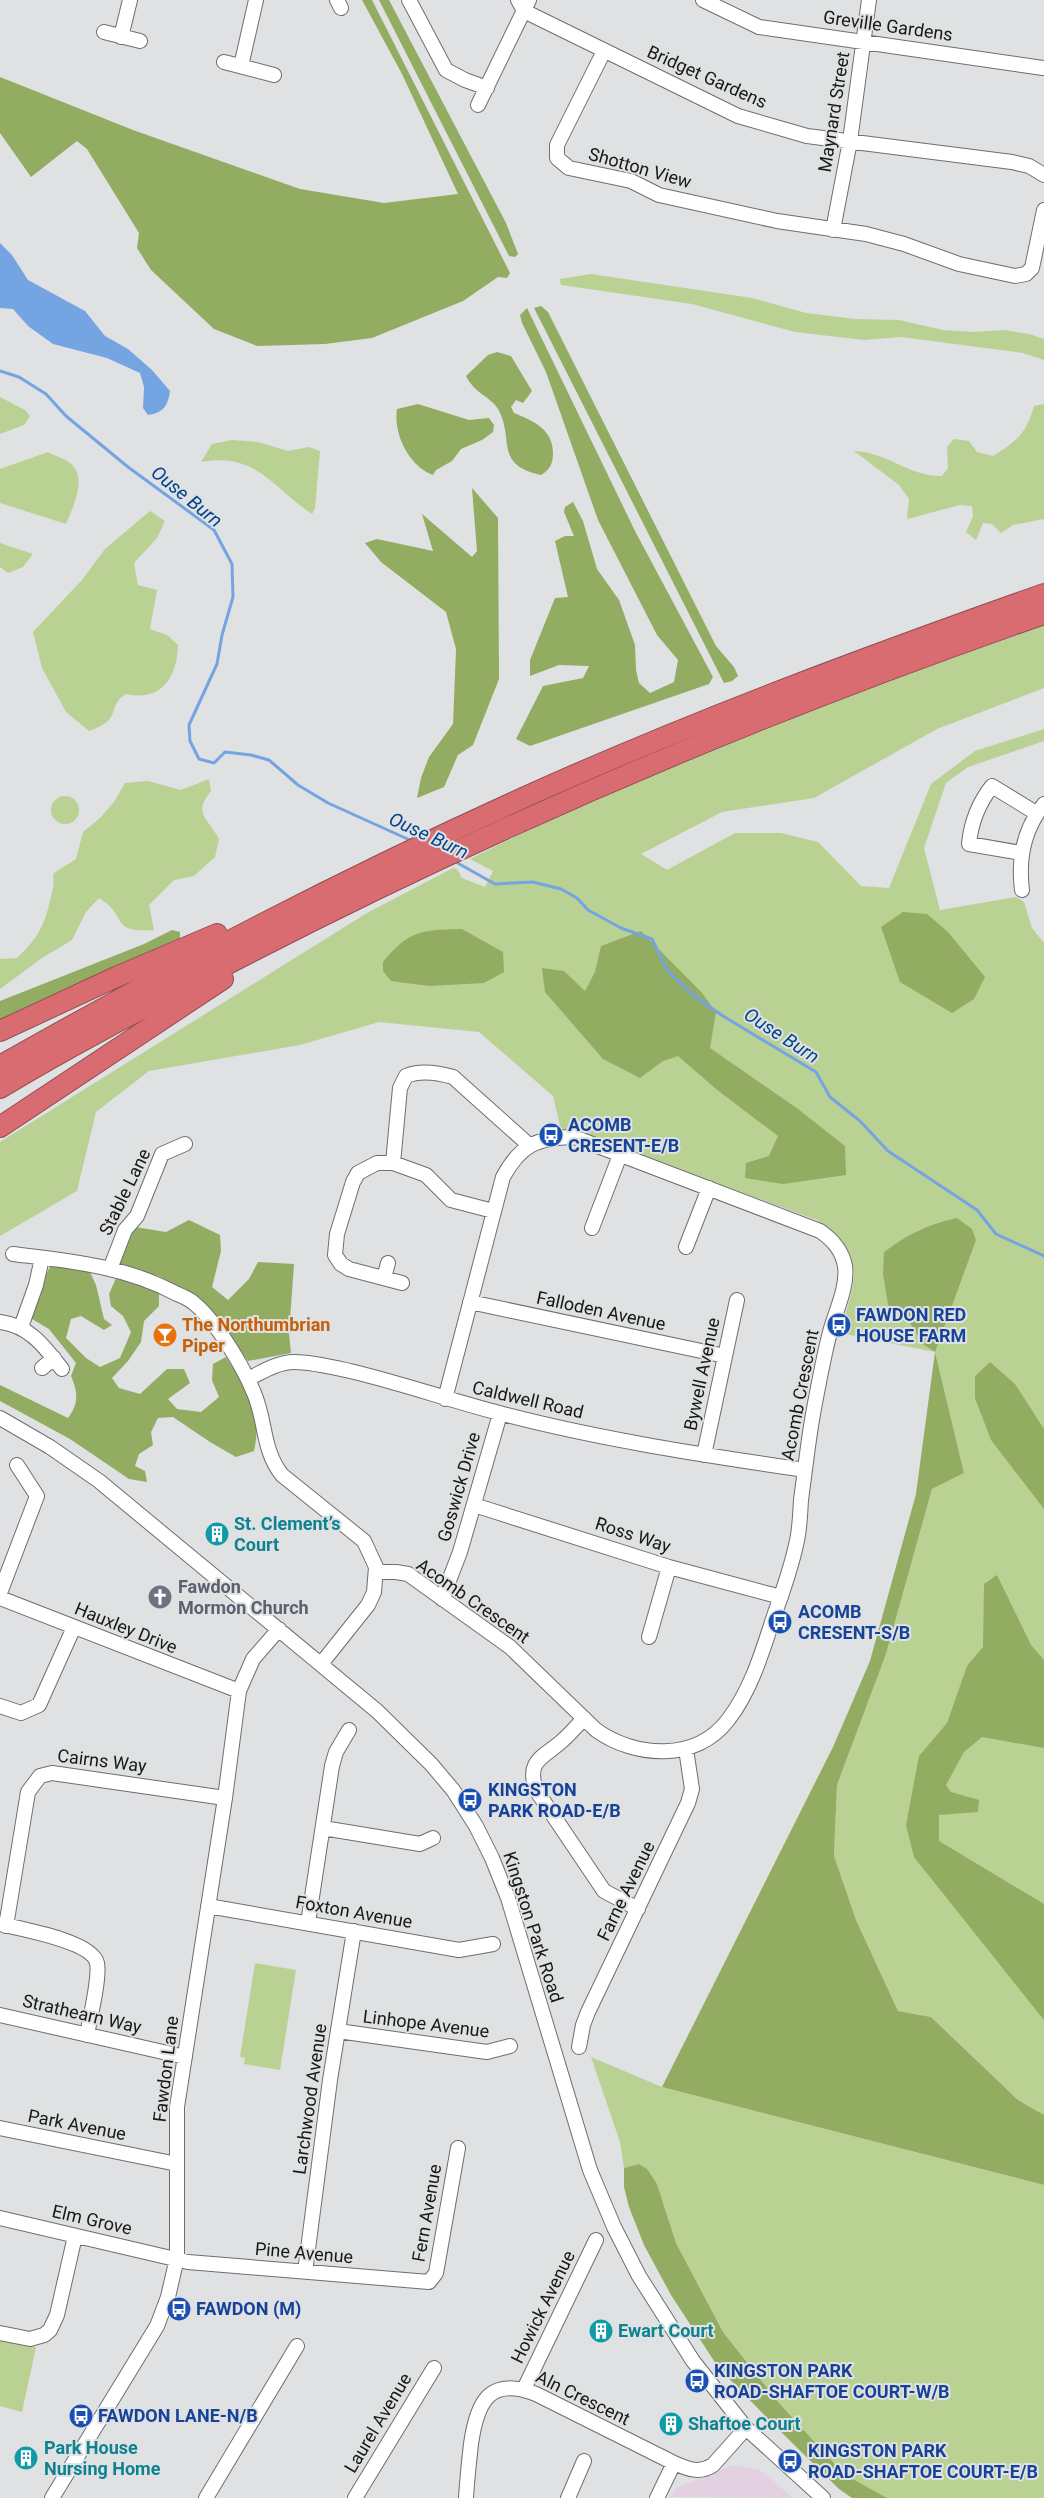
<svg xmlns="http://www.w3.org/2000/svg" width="1044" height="2498" font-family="Roboto,sans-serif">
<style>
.industrial{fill:#e3d0e1}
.green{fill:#bad194}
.forest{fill:#92ac61}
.water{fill:#75a4e3}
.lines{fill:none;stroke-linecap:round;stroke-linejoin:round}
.stream{stroke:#75a4e3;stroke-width:3}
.minor-casing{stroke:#6c6e70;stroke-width:16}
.highway-casing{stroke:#954f52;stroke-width:22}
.minor{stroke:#fff;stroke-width:14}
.highway{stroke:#d96c71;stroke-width:20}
.labels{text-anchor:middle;stroke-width:4;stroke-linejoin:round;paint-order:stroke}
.street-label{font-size:18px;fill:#171818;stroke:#dfe1e3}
.transit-label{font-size:18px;font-weight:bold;fill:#164399;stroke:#dfe1e3;text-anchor:start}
.food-label{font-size:18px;font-weight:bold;fill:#c56008;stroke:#dfe1e3;text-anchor:start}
.culture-label{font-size:18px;font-weight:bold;fill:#0d838f;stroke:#dfe1e3;text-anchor:start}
.worship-label{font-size:18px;font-weight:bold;fill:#5b616d;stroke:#dfe1e3;text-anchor:start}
.water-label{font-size:19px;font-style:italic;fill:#00448d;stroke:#dfe1e3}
</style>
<rect width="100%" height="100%" fill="#dfe1e3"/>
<!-- industrial -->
<path class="industrial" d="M733,2465L760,2470L793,2498L671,2497L676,2488Z"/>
<!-- green -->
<path class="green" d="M591,274L752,298L806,313L855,319L899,320L943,330L974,332L1004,330L1029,334L1044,339V360L1023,353L901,337L864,340L795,332L692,304L561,285L560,279Z
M0,397L25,410L30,416L24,425L0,434Z
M1044,404V519L1013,525L1001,533L992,524L983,523L976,540L966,532L973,516L972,506L960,505L907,519L909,499L899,485L854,451C887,452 910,477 942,476L948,468L947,447L954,439L969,441L977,452L993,456C1017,441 1026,434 1034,406Z
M232,440L258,442L288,451L309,447L320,451L315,508L312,514C271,487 257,452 201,462L212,444Z
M48,452C55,456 64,458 70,463C88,477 73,507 66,524L0,503V469Z
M150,511L165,521L157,538L134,563L138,585L157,590L150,629L167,635L178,645C177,678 161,702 126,694C105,708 124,719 89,731L66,712L42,668L33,632L82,580L105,549Z
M0,543L33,554L23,567L8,573L0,567Z
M1044,626V688L937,729L814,798L722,812L641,854L667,870L735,833H781L818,842L861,886L889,888L931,784L975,751L1044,729V741L968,767L946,783L924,848L940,910L1016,897L1024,902L1032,928L1044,943V2115L1018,2100L931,2017L898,2011L856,1920L834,1856L837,1785L886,1654L932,1489L964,1473L935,1352L840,1333C855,1279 869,1258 817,1220L570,1130H561L553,1096L479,1032L379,1022L300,1045L149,1071L96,1112L77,1191L0,1236V1142L367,913L453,868L457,869L462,878L485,887L493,871L470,859C654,765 848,693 1044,626Z
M209,779L211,791C192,814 208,818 219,839L215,857L194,876L174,880L149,905L154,930C108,933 129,916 99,898L86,912L72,940L42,958L0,989V959L17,958C42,935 46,920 53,888C55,882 52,878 54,873L76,859L83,832L100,818L114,802L125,783L148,781L181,790Z
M51 810a14 14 0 1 1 28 0a14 14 0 1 1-28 0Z
M255,1963L296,1970L280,2070L244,2064L245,2058L240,2057Z
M591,2057L662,2087L1044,2185V2498H887L844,2474L779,2403L723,2332L676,2243L657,2184L639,2164L624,2168L620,2142Z
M0,2339L36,2347L22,2412L0,2406Z"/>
<!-- forest -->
<path class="forest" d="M362,0H372L510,273L507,278L498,277L463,301L372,338L325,344L257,346L214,329L151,270L137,248L139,233L87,149L77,141L31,177L0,133V77L133,130L300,189L384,203L458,194L402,74Z
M379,0H389L506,223L518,254L515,257L509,256Z
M541,306L548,312L716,646L734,667L738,676L732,681L724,683L534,308Z
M527,308L635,531L713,677L709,684L530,746L516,739L543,686L583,678L589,666L559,665L530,676V660L555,598L568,597L555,541L565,536H574L564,512L565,507L573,502L583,521L597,569L619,600L635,645L636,670L639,683L650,693L674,682L678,660L657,635L598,520L546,372L522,323L520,315Z
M497,352L511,356L532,391L523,403L516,400L511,407L514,413C533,421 553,429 553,453C553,463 550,470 541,475C493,464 515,439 498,409C490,396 475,394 466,376L488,355Z
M418,404L469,420L489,418L494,425L493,432L482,440L461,449L452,461L436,470L433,475C409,466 393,434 397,409Z
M472,488L498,518L499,679L473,745L458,755L444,787L417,798L421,778L429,757L453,724L456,649L446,612L381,562L365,543L377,539L433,551L422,514L472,557L477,551Z
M903,912L927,914L948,932L985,977L974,999L952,1013L900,982L881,927Z
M462,929L503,952L504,972L484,983L429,986L391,981L383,971V962C409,930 422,930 462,929Z
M172,930L180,932V942L0,1025V1001L144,944Z
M641,931L702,993L716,1012L710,1048L798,1109L845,1146L846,1175L783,1184L745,1178L746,1163L769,1156L778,1136L716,1089L678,1056L663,1061L640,1078L603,1059L545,992L542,968L564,971L585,991L595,972L601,946Z
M957,1218L972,1229L976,1240L935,1352L964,1473L932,1489L886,1654L837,1785L834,1856L856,1920L898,2011L931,2017L1018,2100L1044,2115V2185L662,2087L833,1747L870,1661L916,1494L935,1352L923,1344L905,1315L889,1310L883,1274L884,1252C907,1235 928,1224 957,1218Z
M189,1220L220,1235L221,1251L212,1287L228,1300L249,1279L258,1262L294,1264L289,1334L291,1353L248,1361L201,1299L159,1276L117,1266L135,1227L166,1232Z
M51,1265L73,1266L90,1272L96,1285L104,1319L112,1325L104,1330L81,1316L71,1319L66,1338L86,1358L100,1367L120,1358L131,1332L123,1316L111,1306L109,1294L117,1276L159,1291V1306L144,1321L141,1342L128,1361L112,1378L119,1388L140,1394L167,1369H184L190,1383L168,1399L177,1409L201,1412L219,1397L212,1380L213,1364L226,1357C247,1390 263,1411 254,1451L236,1457L210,1442L173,1417L158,1418L151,1432L153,1445L139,1454L135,1466L145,1471L147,1482L129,1479L70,1439L0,1401V1385L68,1418C79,1404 78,1392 71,1376L76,1363L49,1329L32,1319L40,1286Z
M990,1362L1015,1384L1044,1429V1509L991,1440L975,1398V1376Z
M997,1575L1031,1645L1044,1660V1748L982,1737L964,1752L946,1785L951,1792L979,1800L978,1812L939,1815V1841L1044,1904V2020L914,1857L906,1825L919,1756L947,1723L967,1666L983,1647L984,1584Z
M639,2164L647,2169L657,2184L676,2243L723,2332L779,2403L844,2474L887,2498H852L839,2489L774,2425L718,2367L671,2295L644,2245L629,2207L624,2187V2168Z"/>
<!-- water -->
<path class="water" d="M0,243L12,255L28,280L85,311L105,336L128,349L152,370L170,391C168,406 163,413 148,415L143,408L144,387L140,373L107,358L53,344L28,326L13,309L0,308Z"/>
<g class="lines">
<!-- stream -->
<path class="stream" d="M0,371L19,377L46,394L66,416L128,467L214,530L232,564L233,597L222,635L217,664L189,725L190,741L199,759L214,763L225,752L251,755L269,760L298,785L328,803L412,841
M454,861L495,884L533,882L561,889L577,898L588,910L621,928L652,939L667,970L693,995L723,1016L816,1072L830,1097L860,1121L888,1151L977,1210L996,1234L1044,1256"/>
<defs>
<path id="minor" d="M337,0L341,8
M409,0L446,70L465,80L487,88
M518,0L524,11L738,116L807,136L1012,162L1029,166L1044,175
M703,0L759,27L1043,68
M104,32L140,41
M121,37L130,0
M604,51L557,145V158L569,168L631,181L659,195L777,221L866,234L904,244L959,264L1015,276L1026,274L1032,268L1044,210
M224,62L274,75
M241,66L256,0
M478,105L529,0
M833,230L850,141L869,0
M1021,853L969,844C971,822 978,804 992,786L1036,813
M1022,890C1018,859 1024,829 1044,804
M393,1163L400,1088L406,1076C420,1070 439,1073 453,1077L529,1145
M592,1228L620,1155
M686,1247L709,1188
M13,1254C69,1261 125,1266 175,1293C182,1296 190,1299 195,1304C217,1323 243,1366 254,1393C266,1420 262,1450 282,1475L364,1541L376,1567L374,1592L368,1605L321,1664
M110,1269L125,1230L137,1216L162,1154L185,1144
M384,1278L388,1263
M402,1283L349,1269L341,1264L335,1255L337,1234L353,1182L358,1173L377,1163H393L426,1175L451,1200L493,1211
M470,1302L725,1356
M0,1322C30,1326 44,1346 62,1369
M21,1327L36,1285L42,1258
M42,1368L54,1358
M248,1379C262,1372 278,1362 294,1362C312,1362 332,1367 350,1371C401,1383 452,1401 503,1414C602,1440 704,1455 805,1470
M0,1418L50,1447L99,1481L377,1711L431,1764L453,1790L476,1826L492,1858L508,1898L590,2170L614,2227L639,2276L693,2361L746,2428L823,2498
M704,1455L737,1300
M474,1505L669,1567L781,1597
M376,1572H396L408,1574L510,1647L596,1730C635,1758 696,1762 728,1720C752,1689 763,1649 775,1613C783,1591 791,1568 796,1545C800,1530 800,1514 801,1500C805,1471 808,1442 813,1414C818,1387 823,1359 830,1332C835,1313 848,1287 845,1266C842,1250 833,1240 820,1231L574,1137C537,1138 521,1144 503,1177L445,1399
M0,1593L37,1496L17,1465
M0,1598L239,1691
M442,1599L460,1552L500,1414
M649,1637L669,1567
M0,1706L21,1713L39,1705L74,1627
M584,1718C577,1726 570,1734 562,1741C543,1758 526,1760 536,1790L604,1891L638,1909
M323,1828L420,1844L433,1838
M208,1906L459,1950L493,1944
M308,1923L332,1766L336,1752L349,1730
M0,1924C21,1929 92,1941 97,1963C100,1978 90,2018 87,2035
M6,1926L28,1792L40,1776L52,1773L225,1798
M0,2015L185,2057
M338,2031L487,2052L510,2046
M579,2047L583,2025L588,2012L688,1803L692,1789L686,1749
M0,2128L177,2164
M0,2218L188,2262L429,2282L436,2273L458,2148
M305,2272L330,2080L354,1931
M0,2333L30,2339L44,2335L50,2330L57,2315L75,2236
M524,2389L596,2240
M52,2498L157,2326L168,2297L177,2258V2107L225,1798L239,1691L253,1659L279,1629
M206,2498L297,2346
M355,2498L434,2368
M466,2498C467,2480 469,2462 471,2444C477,2402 489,2376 536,2394L674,2463C688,2469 699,2474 713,2465L746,2428
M568,2498L584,2461
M657,2498L674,2463"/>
<path id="highway" d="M0,1031L116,977L217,934
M0,1066C174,967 352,875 534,793C701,718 872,655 1044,594
M0,1088C71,1045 145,1007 218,969C484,830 760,712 1044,614
M0,1127L223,979"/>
</defs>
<!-- minor casing -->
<use href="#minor" class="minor-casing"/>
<!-- highway casing -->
<use href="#highway" class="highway-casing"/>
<!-- minor -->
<use href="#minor" class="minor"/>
<!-- highway -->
<use href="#highway" class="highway"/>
</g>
<!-- icons -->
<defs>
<symbol id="bus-disc" viewBox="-11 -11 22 22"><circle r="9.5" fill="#1a4fb4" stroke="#dfe1e3"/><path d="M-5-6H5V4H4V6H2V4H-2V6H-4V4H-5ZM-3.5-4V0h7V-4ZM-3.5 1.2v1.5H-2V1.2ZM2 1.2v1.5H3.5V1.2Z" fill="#fff"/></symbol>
<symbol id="bar-disc" viewBox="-11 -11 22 22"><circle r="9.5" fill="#e8710a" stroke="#dfe1e3"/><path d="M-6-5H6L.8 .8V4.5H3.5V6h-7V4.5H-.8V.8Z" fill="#fff"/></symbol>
<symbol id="building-disc" viewBox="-11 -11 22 22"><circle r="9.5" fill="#0f9aa8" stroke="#dfe1e3"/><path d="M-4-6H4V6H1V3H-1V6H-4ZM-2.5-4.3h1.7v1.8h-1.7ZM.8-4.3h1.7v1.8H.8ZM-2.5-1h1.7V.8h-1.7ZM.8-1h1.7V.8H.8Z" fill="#fff"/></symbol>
<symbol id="church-disc" viewBox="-11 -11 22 22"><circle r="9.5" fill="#6b7280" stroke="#dfe1e3"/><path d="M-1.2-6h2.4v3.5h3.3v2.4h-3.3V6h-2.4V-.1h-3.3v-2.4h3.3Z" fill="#fff"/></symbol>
</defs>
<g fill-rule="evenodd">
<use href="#bus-disc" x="537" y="1121" width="28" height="28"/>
<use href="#bus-disc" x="825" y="1311" width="28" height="28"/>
<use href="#bar-disc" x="151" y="1321" width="28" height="28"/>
<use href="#building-disc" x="203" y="1520" width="28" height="28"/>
<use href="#church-disc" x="146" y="1583" width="28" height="28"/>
<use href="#bus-disc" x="766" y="1608" width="28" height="28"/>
<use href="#bus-disc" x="456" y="1786" width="28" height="28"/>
<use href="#bus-disc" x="165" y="2295" width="28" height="28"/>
<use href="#building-disc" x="587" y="2317" width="28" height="28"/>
<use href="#bus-disc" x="683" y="2367" width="28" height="28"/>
<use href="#bus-disc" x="67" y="2402" width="28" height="28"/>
<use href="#building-disc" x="657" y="2410" width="28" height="28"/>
<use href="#building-disc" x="12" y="2444" width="28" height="28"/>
<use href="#bus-disc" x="776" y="2447" width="28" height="28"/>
</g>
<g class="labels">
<!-- street labels -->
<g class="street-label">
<text transform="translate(888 26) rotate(8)" y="6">Greville Gardens</text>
<text transform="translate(707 77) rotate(24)" y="6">Bridget Gardens</text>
<text transform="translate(834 112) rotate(-81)" y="6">Maynard Street</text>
<text transform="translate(640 168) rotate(16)" y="6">Shotton View</text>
<text transform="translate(125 1192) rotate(-64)" y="6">Stable Lane</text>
<text transform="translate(601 1311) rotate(12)" y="6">Falloden Avenue</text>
<text transform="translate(702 1374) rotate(-78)" y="6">Bywell Avenue</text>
<text transform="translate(800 1395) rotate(-79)" y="6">Acomb Crescent</text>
<text transform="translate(528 1400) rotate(13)" y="6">Caldwell Road</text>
<text transform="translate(459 1487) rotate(-74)" y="6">Goswick Drive</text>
<text transform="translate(633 1535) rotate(18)" y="6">Ross Way</text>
<text transform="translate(473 1601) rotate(35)" y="6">Acomb Crescent</text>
<text transform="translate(126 1628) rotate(22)" y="6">Hauxley Drive</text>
<text transform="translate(102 1761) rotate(7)" y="6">Cairns Way</text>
<text transform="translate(626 1891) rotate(-64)" y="6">Farne Avenue</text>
<text transform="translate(354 1912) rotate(10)" y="6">Foxton Avenue</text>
<text transform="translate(533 1927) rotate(72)" y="6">Kingston Park Road</text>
<text transform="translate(82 2014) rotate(13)" y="6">Strathearn Way</text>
<text transform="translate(426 2024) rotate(7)" y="6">Linhope Avenue</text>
<text transform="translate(166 2069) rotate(-83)" y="6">Fawdon Lane</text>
<text transform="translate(310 2099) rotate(-82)" y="6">Larchwood Avenue</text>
<text transform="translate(77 2125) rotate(11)" y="6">Park Avenue</text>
<text transform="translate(427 2213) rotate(-80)" y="6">Fern Avenue</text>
<text transform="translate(92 2220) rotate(13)" y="6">Elm Grove</text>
<text transform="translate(304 2253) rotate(5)" y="6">Pine Avenue</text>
<text transform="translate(543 2307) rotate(-64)" y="6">Howick Avenue</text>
<text transform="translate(583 2398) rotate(26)" y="6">Aln Crescent</text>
<text transform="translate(378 2423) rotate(-59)" y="6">Laurel Avenue</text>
</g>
<!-- transit labels -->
<g class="transit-label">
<text x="568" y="1131">ACOMB<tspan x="568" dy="21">CRESENT-E/B</tspan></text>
<text x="856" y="1321">FAWDON RED<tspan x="856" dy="21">HOUSE FARM</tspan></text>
<text x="798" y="1618">ACOMB<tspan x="798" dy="21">CRESENT-S/B</tspan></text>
<text x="488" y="1796">KINGSTON<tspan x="488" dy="21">PARK ROAD-E/B</tspan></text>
<text x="196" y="2315">FAWDON (M)</text>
<text x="714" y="2377">KINGSTON PARK<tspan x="714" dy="21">ROAD-SHAFTOE COURT-W/B</tspan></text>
<text x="98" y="2422">FAWDON LANE-N/B</text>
<text x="808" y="2457">KINGSTON PARK<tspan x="808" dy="21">ROAD-SHAFTOE COURT-E/B</tspan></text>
</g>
<!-- food labels -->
<g class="food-label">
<text x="182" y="1331">The Northumbrian<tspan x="182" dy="21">Piper</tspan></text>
</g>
<!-- culture labels -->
<g class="culture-label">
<text x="234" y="1530">St. Clement’s<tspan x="234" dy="21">Court</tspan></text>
<text x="618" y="2337">Ewart Court</text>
<text x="688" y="2430">Shaftoe Court</text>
<text x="44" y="2454">Park House<tspan x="44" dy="21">Nursing Home</tspan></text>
</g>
<!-- worship labels -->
<g class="worship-label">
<text x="178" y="1593">Fawdon<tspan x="178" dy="21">Mormon Church</tspan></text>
</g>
<!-- water labels -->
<g class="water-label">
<text transform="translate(187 496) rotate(39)" y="7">Ouse Burn</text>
<text transform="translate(429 835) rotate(25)" y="7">Ouse Burn</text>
<text transform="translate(782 1035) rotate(33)" y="7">Ouse Burn</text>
</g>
</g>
</svg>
